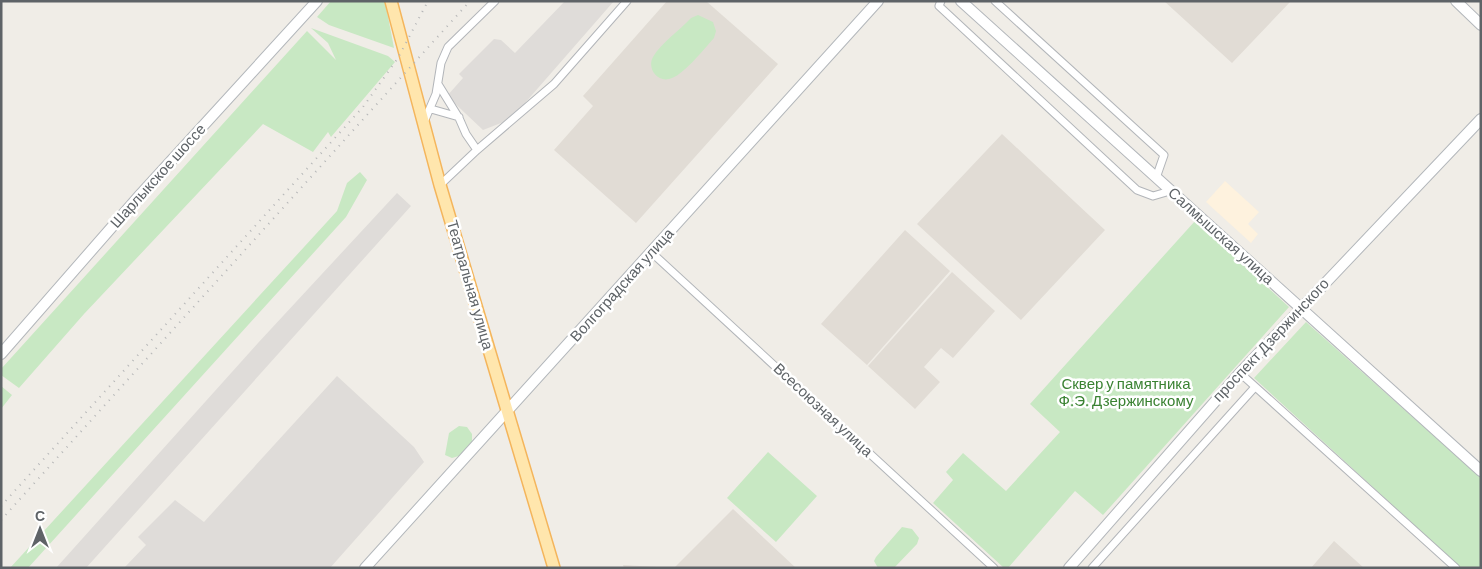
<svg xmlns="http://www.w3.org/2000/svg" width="1482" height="569" font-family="Barlow,sans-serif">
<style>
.commercial{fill:#fef2de}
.industrial{fill:#dfdcd9}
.education{fill:#e1dcd5}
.green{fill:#c8e8c3}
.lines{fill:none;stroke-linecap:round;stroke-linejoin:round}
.street-casing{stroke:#b2b5b9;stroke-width:9}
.secondary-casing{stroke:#b3b7bb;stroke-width:12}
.primary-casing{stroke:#f4b55c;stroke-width:14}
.street{stroke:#fff;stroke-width:7}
.secondary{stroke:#fff;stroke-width:10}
.primary{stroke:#ffe6ad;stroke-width:11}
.rail{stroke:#b5b6b7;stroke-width:2;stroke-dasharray:1 6;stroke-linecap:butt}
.labels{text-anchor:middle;stroke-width:5;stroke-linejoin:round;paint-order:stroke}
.street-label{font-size:15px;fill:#5e6367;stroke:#fff}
.park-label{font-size:15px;fill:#3a8232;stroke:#fff}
</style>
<rect width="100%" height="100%" fill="#f0ede7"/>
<!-- commercial -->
<path class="commercial" d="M1225,181L1259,212L1248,224L1258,234L1251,243L1206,202Z"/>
<!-- industrial -->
<path class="industrial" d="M565,1H614L511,119L483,130L447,96L463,78L459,74L494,39L501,40L515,53Z
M397,193L411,206L86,568H56L258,343Z
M337,376L414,447L424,462L330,568H124L146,545L138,537L175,500L204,522Z"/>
<!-- education -->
<path class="education" d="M667,1H706L778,64L636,223L554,150L593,106L583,96Z
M1164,1H1291L1232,63Z
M1002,134L1105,230L1021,320L917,224Z
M905,230L950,271L867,365L821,324Z
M952,272L995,311L953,358L941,348L924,367L940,382L915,409L868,366Z
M733,509L796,568H624L623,565L674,568Z
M1334,541L1364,568H1311Z"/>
<!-- green -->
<path class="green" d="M331,1H385L394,48L329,25L317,17Z
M698,15L713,22L716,31L714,38C704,49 682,77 669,79C656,82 647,67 653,57C661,43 680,30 691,18Z
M311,28L388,56L395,62L331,137L328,132L313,152L263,124L84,314L19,388L1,375V369L307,31L336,60L328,43Z
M360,172L367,180L346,217L28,568H10L337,211L347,183Z
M1195,221L1289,307L1103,515L1075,491L1008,568H1004L933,503L953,480L946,472L963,453L1006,491L1060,432L1030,404Z
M1306,322L1481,478V568H1461L1254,378Z
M1,386L12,395L1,409Z
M459,426L467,427L472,434V443L462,455L452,458L445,455L449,433Z
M768,452L817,496L776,542L727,498Z
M902,527L912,529L919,538L917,544L894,568H878L874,561L876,557Z"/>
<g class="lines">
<defs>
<path id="street" d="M941,1L939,6L1137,190L1153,196L1170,191
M995,1L1164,155L1156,178
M438,84L459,118L466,134L477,150
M431,109L459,117
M424,122L436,94L441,63L448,47L495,1
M440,185L477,150L554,84L627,1
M651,252L994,568
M1240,373L1456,568
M1092,568L1255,387"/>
<path id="secondary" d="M961,1L1481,471
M1456,1L1481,25
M1,354L139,196L317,1
M365,568L878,1
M1069,568L1240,373L1481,119"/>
<path id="primary" d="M391,1L440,185L554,568"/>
</defs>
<!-- street casing -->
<use href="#street" class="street-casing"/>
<!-- secondary casing -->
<use href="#secondary" class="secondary-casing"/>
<!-- primary casing -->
<use href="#primary" class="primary-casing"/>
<!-- street -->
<use href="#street" class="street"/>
<!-- secondary -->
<use href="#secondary" class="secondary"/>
<!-- primary -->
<use href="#primary" class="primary"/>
<!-- rail -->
<path class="rail" d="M1,506L363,107L398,58L428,1
M1,520L470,1"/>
</g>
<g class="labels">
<!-- street labels -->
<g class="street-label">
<text transform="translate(158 176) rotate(-48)" y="5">Шарлыкское шоссе</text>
<text transform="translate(1221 236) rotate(42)" y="5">Салмышская улица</text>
<text transform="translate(470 285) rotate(74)" y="5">Театральная улица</text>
<text transform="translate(622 285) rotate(-48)" y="5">Волгоградская улица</text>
<text transform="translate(1271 340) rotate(-47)" y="5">проспект Дзержинского</text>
<text transform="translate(823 410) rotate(43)" y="5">Всесоюзная улица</text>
</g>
<!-- park labels -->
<g class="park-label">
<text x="1126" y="389">Сквер у памятника<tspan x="1126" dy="17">Ф.Э. Дзержинскому</tspan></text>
</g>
</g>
<!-- border -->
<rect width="1482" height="569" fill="none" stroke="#5e6367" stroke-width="5"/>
<!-- north arrow -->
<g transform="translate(40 529)" stroke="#ffffff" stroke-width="4" paint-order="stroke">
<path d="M0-4L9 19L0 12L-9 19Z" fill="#5e6367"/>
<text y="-8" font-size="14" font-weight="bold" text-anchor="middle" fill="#5e6367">С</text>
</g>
</svg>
